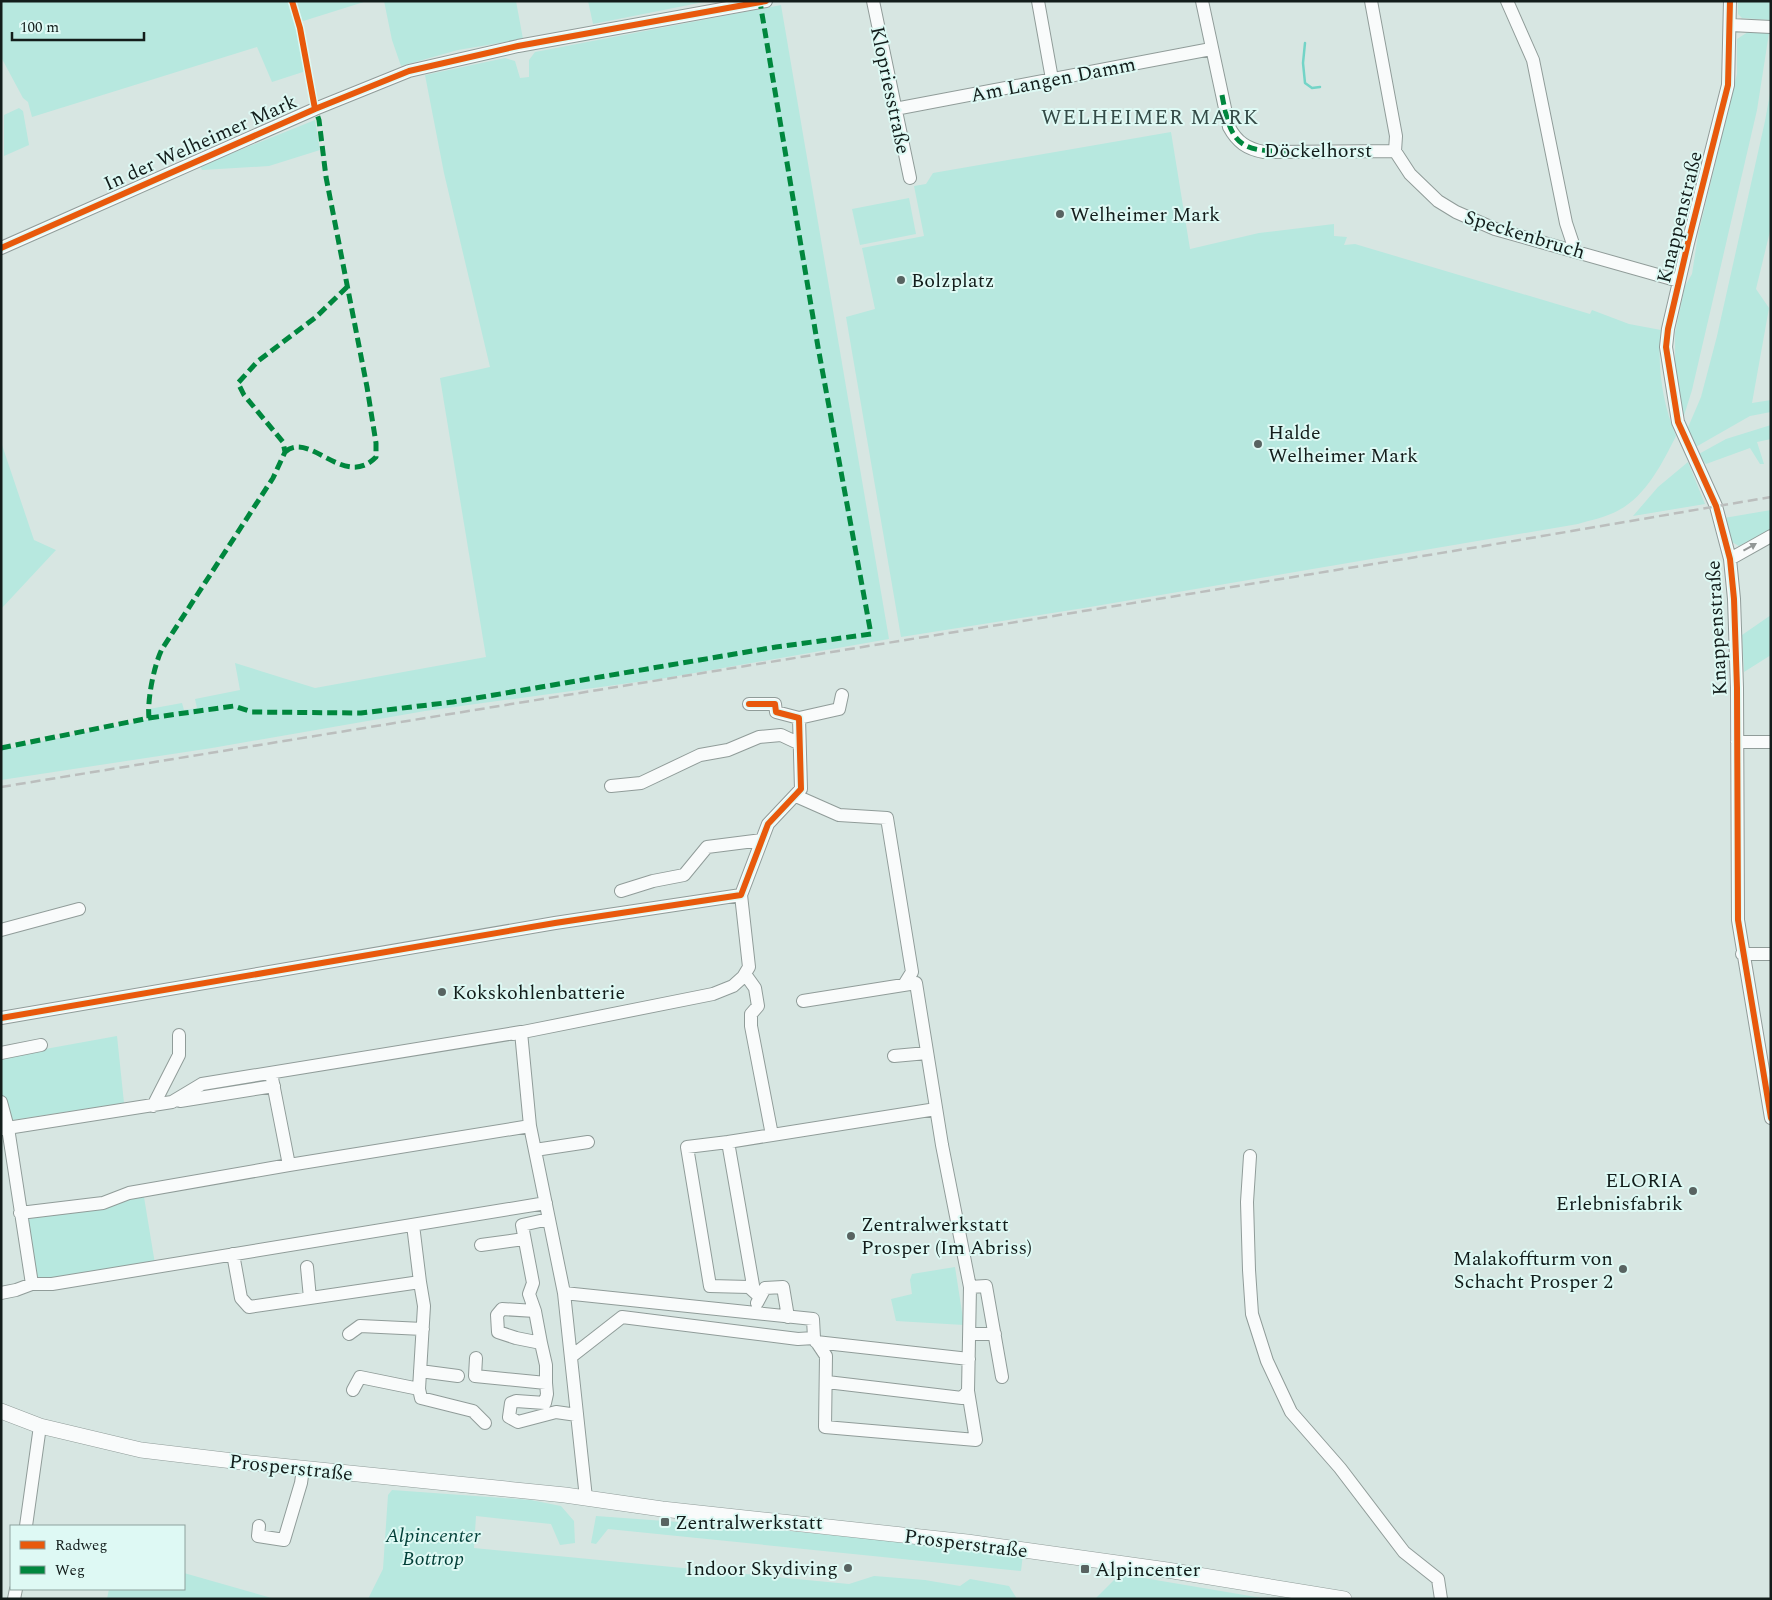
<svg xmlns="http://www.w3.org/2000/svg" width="1772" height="1600" font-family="Spectral,serif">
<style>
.green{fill:#b7e8df}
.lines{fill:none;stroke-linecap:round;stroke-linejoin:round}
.stream{stroke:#73d4c7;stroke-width:2.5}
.minor-casing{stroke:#909c99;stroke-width:14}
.major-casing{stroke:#909c99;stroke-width:16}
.minor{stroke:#f9fbfb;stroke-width:12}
.major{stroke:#f9fbfb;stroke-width:15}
.rail{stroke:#bbbebd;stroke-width:2.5;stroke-dasharray:10 5;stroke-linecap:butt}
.quiet{stroke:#00873e;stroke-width:5;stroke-dasharray:10 5;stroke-linecap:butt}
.cycleway-casing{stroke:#def9f4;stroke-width:9}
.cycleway{stroke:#e8590c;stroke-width:6}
.oneway{fill:#929796}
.poi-dot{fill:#586361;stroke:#def9f4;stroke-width:2}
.labels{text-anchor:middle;stroke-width:4;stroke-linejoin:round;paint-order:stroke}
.street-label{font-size:20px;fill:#131d1b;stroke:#def9f4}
.poi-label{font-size:20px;fill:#131d1b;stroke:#def9f4;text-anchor:start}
.park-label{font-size:20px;font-style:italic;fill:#003e37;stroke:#def9f4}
.neighbourhood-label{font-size:21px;letter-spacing:1px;fill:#354b47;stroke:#def9f4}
</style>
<rect width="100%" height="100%" fill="#d7e6e2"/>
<!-- green -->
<path class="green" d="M1,1H367L297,23L306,71L272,82L257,47L32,117L28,102L23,98L1,57Z
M384,1H516L523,39L458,50L401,66L392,40Z
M588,1H709L593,24Z
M1738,1H1770V20L1742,18L1738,14Z
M781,5L889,639L666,678L425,711L212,748L1,780V750L150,719L149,709L182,703L184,710L197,708L195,699L240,690L235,663L315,688L486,657L440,378L490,367L444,173L425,75L505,58L515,61L520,78L529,77V60L535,52Z
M1748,32L1769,33L1757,110L1692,390L1682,422L1675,379V333L1685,286L1692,274L1698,235L1737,74V39Z
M1771,88V227L1756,289L1769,308L1752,403L1771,400V412L1750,416L1694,448L1686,432L1701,397L1717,336L1765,121Z
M19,108L23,111L29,145L4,156V115Z
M315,120L320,150L269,166L202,170L200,166Z
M1171,132L1190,249L1259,233L1334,224V236L1347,237L1344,245L1355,244L1590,314L1592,310L1629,324L1661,330C1657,366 1662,402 1676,436C1663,462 1646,496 1619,510C1607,517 1591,520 1578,524L1084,608L901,637L846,317L875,309L862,248L924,236L914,186L926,184L933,173Z
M909,198L916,234L860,245L852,209Z
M1771,425V439L1757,442L1764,464H1760L1750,448L1706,464L1697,455L1726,439Z
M1,442L34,540L56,550L1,609Z
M1688,462L1705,504L1633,516L1658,487Z
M1771,510V529L1739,546L1730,541L1724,518Z
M1771,615V655L1744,672L1742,635Z
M117,1036L124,1103L6,1121L1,1095V1057Z
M144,1197L155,1264L34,1280L23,1220Z
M955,1267L964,1325L896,1321L891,1299L912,1294L910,1280L912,1274Z
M392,1490L531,1500L561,1506L574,1521L575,1543L560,1545L551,1524L476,1516L474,1548L849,1584L874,1576L925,1580L960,1586L970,1579L1009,1586L1017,1599H368L383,1569L388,1495Z
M596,1516L748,1527L1023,1554L1021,1571L608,1529L596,1544L591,1543Z
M184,1573L275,1599H107L109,1589H184Z
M1120,1574L1268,1599H1095Z"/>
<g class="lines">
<!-- stream -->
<path class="stream" d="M1305,43L1303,63L1305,83L1312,88L1320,87"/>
<defs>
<path id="minor" d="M873,1L910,178
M1038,1L1052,79
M1202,1L1229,127C1237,142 1247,149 1264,152L1395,151
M1371,1L1396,136L1395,151L1410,174L1438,201L1456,212L1495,229L1679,281
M1507,1L1533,60L1566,223L1575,250
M1730,1L1728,85L1688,243L1668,329L1666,347L1678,422L1716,506L1730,559L1734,599L1737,688L1738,920L1771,1118
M1731,25L1771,27
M895,109L1211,49
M1,248L315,109L409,71L518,46L766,1
M1730,559L1771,536
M799,718L839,709L842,695
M1737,742H1771
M611,786L641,783L700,755L728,750L759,737L781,735L798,743
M796,796L839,815L887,818L912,972L904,985
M621,891L653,881L684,875L707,847L762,840
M1,930L79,909
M1742,954H1771
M745,974L755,988L758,1006L751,1014V1026L772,1135
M803,1001L916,983L942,1145L970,1287L968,1391L962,1398L827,1382
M1,1018L555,923L741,895L768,824L801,789L799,718L776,712L775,704H749
M513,1034L713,994L733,986L743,977L749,967L741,895
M1,1053L41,1045
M894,1056L927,1053
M271,1073L289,1165L530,1126
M180,1101L274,1086
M1,1102L8,1128L32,1284L16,1290L1,1293
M153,1106L179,1055V1035
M1,1129L172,1102L202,1084L521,1032L530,1126L564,1293L586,1498
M728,1142L936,1109
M535,1150L588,1142
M1250,1156L1247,1202L1249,1270L1252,1314L1267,1361L1291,1412L1340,1468L1404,1552L1438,1579L1441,1599
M20,1213L103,1203L129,1193L289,1165
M481,1245L524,1239
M233,1254L241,1298L249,1307L420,1282L413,1225
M307,1267L310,1298
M32,1284H52L546,1203
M970,1287L986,1286L1002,1377
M754,1291L728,1142L687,1147L710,1286L749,1287L760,1297
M564,1293L813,1319L814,1338L826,1356L825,1427L976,1440L968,1391
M757,1303L765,1288L783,1287L788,1317
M535,1311L529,1294L533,1283L522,1225L549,1219
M349,1334L360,1326L423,1329
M970,1334H995
M816,1342L969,1359
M541,1343L535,1311L502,1309L497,1315L498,1332L516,1338L541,1343L546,1365V1383
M572,1356L622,1317L798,1339L814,1338
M476,1358L475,1376L546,1383L547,1394L545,1403L516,1401L511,1403L509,1417L518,1422L556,1412L577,1415
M420,1371L458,1376
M419,1389L421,1398L473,1411L485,1423
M353,1390L360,1377L419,1389L424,1306L420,1282
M26,1526L40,1426
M259,1526L258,1536L284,1540L301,1483L303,1469
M14,1599L16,1589"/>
<path id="major" d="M1,1411L40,1426L141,1450L250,1463L565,1495L662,1509L967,1542L1167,1570L1344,1599"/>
</defs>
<!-- minor casing -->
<use href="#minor" class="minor-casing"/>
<!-- major casing -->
<use href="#major" class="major-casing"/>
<!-- minor -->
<use href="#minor" class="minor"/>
<!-- major -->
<use href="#major" class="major"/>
<!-- rail -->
<path class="rail" d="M1,787L1484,546L1771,497"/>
<!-- quiet -->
<path class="quiet" d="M1222,95C1231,146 1240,152 1291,151
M285,452C310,430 344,490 376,457V443L367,387L326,177L319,120L315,109
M149,718L234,706L252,712L361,713L453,702L776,647L871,634L818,347L760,2
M1,748L149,718C147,700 154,665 162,649L273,478L285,452L283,442L244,395L238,383L258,361L316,317L347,287"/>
<defs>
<path id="cycleway" d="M292,1L300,28L315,109
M1730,1L1728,85L1688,243L1668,329L1666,347L1678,422L1716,506L1730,559L1734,599L1737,688L1738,920L1771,1118
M1,248L315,109L409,71L518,46L766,1
M1,1018L555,923L741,895L768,824L801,789L799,718L776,712L775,704H749"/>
</defs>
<!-- cycleway casing -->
<use href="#cycleway" class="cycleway-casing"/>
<!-- cycleway -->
<use href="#cycleway" class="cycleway"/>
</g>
<!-- one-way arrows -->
<defs><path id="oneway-solid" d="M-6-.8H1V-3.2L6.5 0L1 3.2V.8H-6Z" transform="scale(1.25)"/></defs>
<use class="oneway" href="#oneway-solid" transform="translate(1750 547) rotate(-29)"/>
<!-- markers -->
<g class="poi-dot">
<circle cx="1060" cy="214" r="5"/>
<circle cx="901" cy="280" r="5"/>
<circle cx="1258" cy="444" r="5"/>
<circle cx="442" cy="992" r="5"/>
<circle cx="1693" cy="1191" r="5"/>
<circle cx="851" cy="1236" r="5"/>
<circle cx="1623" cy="1269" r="5"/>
<rect x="660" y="1517" width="10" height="10" rx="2.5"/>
<circle cx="848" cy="1568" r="5"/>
<rect x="1080" y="1564" width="10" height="10" rx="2.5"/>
</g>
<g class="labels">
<!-- street labels -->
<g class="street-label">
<text transform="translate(1053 79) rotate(-11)" y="7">Am Langen Damm</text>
<text transform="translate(891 90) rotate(78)" y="7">Klopriesstraße</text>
<text transform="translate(200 142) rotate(-24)" y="7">In der Welheimer Mark</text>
<text x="1318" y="157">Döckelhorst</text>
<text transform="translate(1679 217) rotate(-76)" y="7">Knappenstraße</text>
<text transform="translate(1525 234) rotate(17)" y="7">Speckenbruch</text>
<text transform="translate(1716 628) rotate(-93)" y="7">Knappenstraße</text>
<text transform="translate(291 1467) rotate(6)" y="7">Prosperstraße</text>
<text transform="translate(966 1543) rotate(7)" y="7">Prosperstraße</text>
</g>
<!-- poi labels -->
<g class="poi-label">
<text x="1070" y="221">Welheimer Mark</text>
<text x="911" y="287">Bolzplatz</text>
<text x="1268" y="439">Halde<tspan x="1268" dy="23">Welheimer Mark</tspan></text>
<text x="452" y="999">Kokskohlenbatterie</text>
<text x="1683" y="1187" text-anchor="end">ELORIA<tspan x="1683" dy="23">Erlebnisfabrik</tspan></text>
<text x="861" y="1231">Zentralwerkstatt<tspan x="861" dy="23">Prosper (Im Abriss)</tspan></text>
<text x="1613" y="1265" text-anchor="end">Malakoffturm von<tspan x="1613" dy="23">Schacht Prosper 2</tspan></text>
<text x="675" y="1529">Zentralwerkstatt</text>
<text x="838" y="1575" text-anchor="end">Indoor Skydiving</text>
<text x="1095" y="1576">Alpincenter</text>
</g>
<!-- park labels -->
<g class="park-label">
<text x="433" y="1542">Alpincenter<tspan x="433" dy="23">Bottrop</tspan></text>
</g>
<!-- neighbourhood labels -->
<g class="neighbourhood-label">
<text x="1150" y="124">WELHEIMER MARK</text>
</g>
</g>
<!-- border -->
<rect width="1772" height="1600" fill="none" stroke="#131d1b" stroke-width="5"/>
<!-- legend -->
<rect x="10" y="1525" width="175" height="65" fill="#def9f4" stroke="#8da19d"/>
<rect x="20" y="1541" width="25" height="8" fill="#e8590c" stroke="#8da19d"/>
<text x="55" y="1550" font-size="15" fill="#131d1b">Radweg</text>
<rect x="20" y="1566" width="25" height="8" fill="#00873e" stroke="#8da19d"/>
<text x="55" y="1575" font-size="15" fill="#131d1b">Weg</text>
<!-- scale -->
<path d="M12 32v8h132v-8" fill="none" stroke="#131d1b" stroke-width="2.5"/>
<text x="20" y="32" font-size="15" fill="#131d1b" stroke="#def9f4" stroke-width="4" paint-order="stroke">100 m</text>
</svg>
